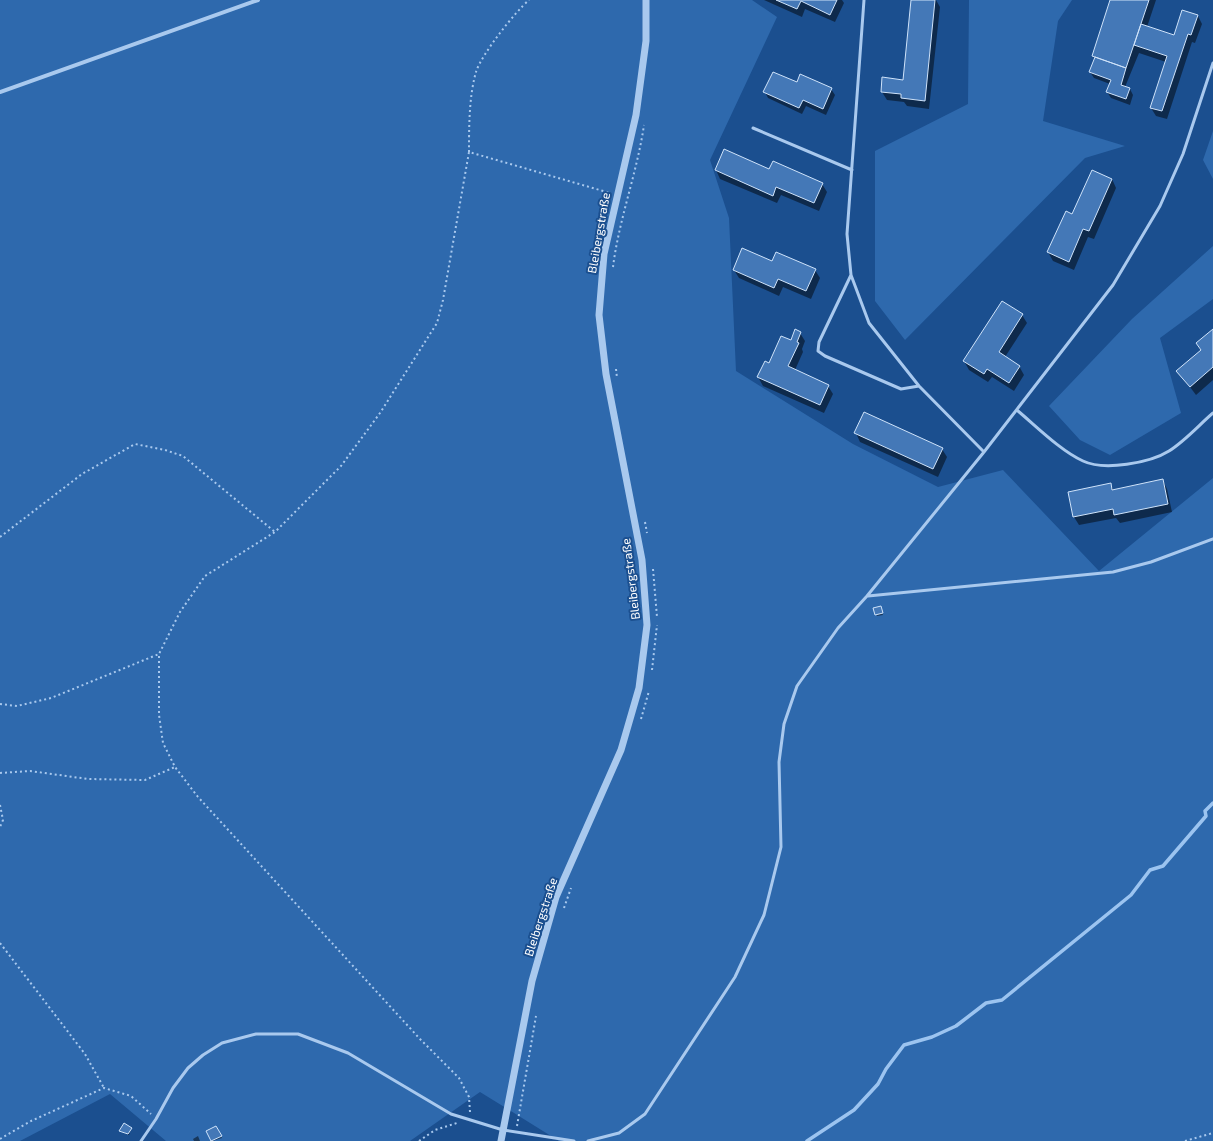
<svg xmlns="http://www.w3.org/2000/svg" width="1213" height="1141" font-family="'Exo 2',sans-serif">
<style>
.green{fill:#2e69ad}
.shadow{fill:#0007}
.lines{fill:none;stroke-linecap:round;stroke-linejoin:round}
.stream{stroke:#9cc4f0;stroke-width:3.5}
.building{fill:#4478b7;stroke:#cfe3fa}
.path{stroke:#a9c9ee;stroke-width:2;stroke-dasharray:2 3;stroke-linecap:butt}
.service{stroke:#a9c9ee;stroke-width:3}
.minor{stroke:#a9c9ee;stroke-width:4}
.tertiary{stroke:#a9c9ee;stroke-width:7}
.labels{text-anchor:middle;stroke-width:4;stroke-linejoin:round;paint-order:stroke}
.street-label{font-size:12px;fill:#fff;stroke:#1b4f8f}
</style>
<rect width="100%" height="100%" fill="#1b4f8f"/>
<!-- green -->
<path class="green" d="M0,0H752L777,17L710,160L729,218L736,371L853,444L938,487L1003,470L1099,571L1213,478V1141H559L480,1092L410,1141H166L110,1094L20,1141H0Z
M969,0H1072L1058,21L1043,121L1125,146L1085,158L905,340L875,301V151L968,104Z
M1213,131V179L1203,160Z
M1213,246V299L1160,338L1181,413L1110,455L1080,440L1049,406L1132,319Z"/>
<!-- shadow -->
<path class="shadow" d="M764,0H842L844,3L835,22L805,9L802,17Z
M912,0H936L940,7L929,109L907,106L904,102L887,100L882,92L904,81Z
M1111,0H1156L1147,27L1175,36L1198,16L1202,24L1195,43L1192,42L1167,119L1156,116L1151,108L1166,62L1139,53L1125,87L1130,89L1133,95L1130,105L1111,98L1107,92L1110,84L1094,78L1090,72L1095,60L1093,56Z
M797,84L831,89L835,95L826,115L806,106L802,114L768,98L765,92Z
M724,150L770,170L822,184L827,192L819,211L781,195L777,203L720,179L716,170Z
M1112,179L1116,188L1094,239L1088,237L1074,270L1053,261L1048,252L1073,215Z
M773,262L815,270L820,278L811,299L783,287L779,296L739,278L734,270Z
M1022,315L1027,323L1005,357L1019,366L1024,375L1014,391L992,377L988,382L969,370L964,361Z
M1213,330V380L1196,395L1178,371L1201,351L1197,344Z
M800,333L805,341L802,349L803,352L795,370L828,386L833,394L824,413L763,386L758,377Z
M856,433L942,449L947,457L938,477L860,442Z
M1163,481L1167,489L1172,512L1120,523L1116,518L1079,525L1074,517L1069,493L1110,484L1114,491Z
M874,608L881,609L883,615L877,616Z
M216,1127L222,1138L212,1141L207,1131Z
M131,1129L129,1135L120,1131Z
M198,1136L200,1141H194L193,1139Z"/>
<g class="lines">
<!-- stream -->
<path class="stream" d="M807,1141L854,1110L878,1084L886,1069L904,1045L932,1037L956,1026L986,1003L1002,1000L1131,895L1150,870L1163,866L1206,816L1205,811L1213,803"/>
</g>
<!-- building -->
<path class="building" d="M776,0H837L830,15L801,1L797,9Z
M911,0H935L925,101L901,98V94L881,92L882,77L903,80Z
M1110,0H1149L1126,68L1092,56Z
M1182,10L1198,15L1191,35L1188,34L1162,111L1150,108L1167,56L1134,45L1141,24L1174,35Z
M1095,57L1126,68L1121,85L1130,88L1126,99L1106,92L1111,80L1089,72Z
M773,72L797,82L800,74L832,88L823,109L803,100L799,108L763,92Z
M724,149L769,169L773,161L823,183L814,203L776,187L773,196L715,170Z
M1092,170L1112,179L1089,231L1083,229L1069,262L1047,252L1066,211L1072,214Z
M742,248L772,261L776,252L816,269L806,291L778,279L774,288L733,270Z
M1002,301L1023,314L999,352L1020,366L1009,383L987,369L984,374L963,361Z
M795,329L801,332L797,342L799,343L788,366L829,385L820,405L757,377L765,361L769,363L781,336L791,340Z
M1213,329V367L1190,387L1176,371L1201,350L1196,343Z
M864,412L943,448L933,469L854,433Z
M1163,479L1168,504L1114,515L1113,509L1073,517L1068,492L1111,483L1112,490Z
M881,606L883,613L875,615L873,608Z
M124,1123L132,1128L128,1134L119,1131Z
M216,1126L222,1136L211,1141L206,1131Z"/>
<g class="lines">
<!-- path -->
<path class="path" d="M469,152C469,127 469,96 476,72C481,55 515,12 529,0
M613,267C619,219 637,173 644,125
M616,369L617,378
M645,522L647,533
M0,537L82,474L135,444L165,450L183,456L275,532
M653,569L657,617
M652,670L657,625
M0,704L17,706L51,698L159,654
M641,719L649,691
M0,773L30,771L88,779L145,780L175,767
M0,805L3,820L0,827
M564,908L571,888
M0,943L85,1054L104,1088
M470,1112L469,1097L459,1078L420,1039L198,797L175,767L163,743L159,715V654L180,612L205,576L275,532L341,466L380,413L437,323L443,300L469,152L610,193
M517,1126L536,1016
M0,1139L31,1121L104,1088L131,1096L151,1114
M419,1141L435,1130L457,1123
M1185,1141L1213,1133"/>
<!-- service -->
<path class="service" d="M864,0L847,234L851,275L869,323L919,386L984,452L1113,285L1160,206L1183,154L1213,63
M753,128L852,170
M851,275L819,342L818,351L825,356L901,389L919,386
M1018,411C1037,427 1061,451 1083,461C1104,471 1150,463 1169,451C1185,441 1199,425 1213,413
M868,596L1113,572L1151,562L1213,539
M141,1141L156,1119L173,1088L188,1068L203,1055L222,1043L256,1034H298L348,1053L451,1114L503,1130L574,1141
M588,1141L619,1133L645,1114L735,977L764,915L781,847L779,762L784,724L797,686L838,628L867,596L984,452"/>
<!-- minor -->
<path class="minor" d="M0,92L258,0"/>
<!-- tertiary -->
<path class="tertiary" d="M501,1141L532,981L556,897L621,750L639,688L647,625L642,560L606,374L599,315L604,254L636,115L646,41V0"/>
</g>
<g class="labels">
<!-- street labels -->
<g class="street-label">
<text transform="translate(599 233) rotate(-80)" y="4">Bleibergstraße</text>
<text transform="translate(631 579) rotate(-97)" y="4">Bleibergstraße</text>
<text transform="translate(541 917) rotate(-72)" y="4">Bleibergstraße</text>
</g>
</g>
</svg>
